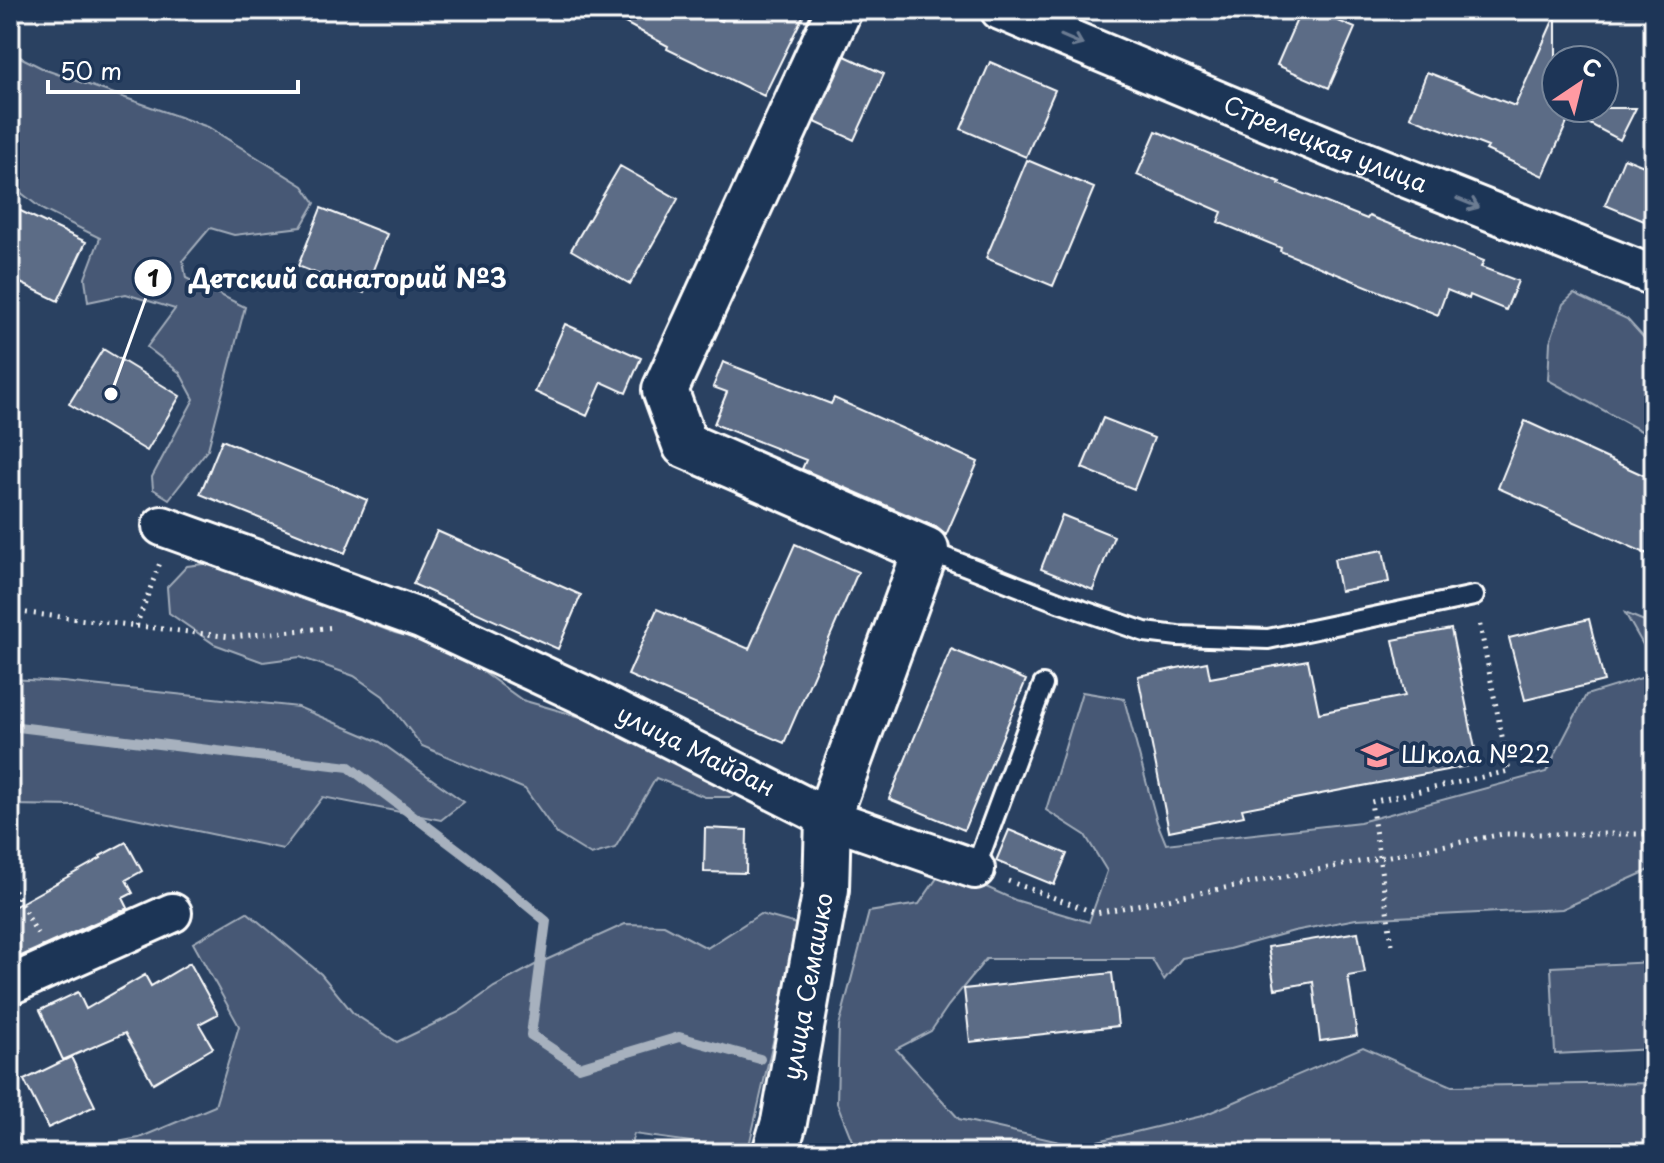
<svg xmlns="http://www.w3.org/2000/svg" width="1664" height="1163" font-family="'Playpen Sans',sans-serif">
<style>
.green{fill:#465975;stroke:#a2acba;stroke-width:2}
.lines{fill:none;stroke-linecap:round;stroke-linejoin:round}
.stream{stroke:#a7b1be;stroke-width:10}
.building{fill:#5b6c86;stroke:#fff;stroke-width:2}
.service-casing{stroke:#fff;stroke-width:24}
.minor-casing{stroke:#fff;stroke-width:44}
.tertiary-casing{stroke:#fff;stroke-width:50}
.path{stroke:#fff;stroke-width:5;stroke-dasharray:2 6;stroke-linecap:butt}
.service{stroke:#1d3557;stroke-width:18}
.minor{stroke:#1d3557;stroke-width:38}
.tertiary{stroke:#1d3557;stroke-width:44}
.oneway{stroke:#6c7c92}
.labels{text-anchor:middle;stroke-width:8;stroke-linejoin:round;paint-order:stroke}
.street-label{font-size:24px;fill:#fff;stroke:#1d3557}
.poi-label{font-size:24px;fill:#fff;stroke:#1d3557;text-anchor:start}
.leader{fill:none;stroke:#fff;stroke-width:3}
.callout-dot{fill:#fff;stroke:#1d3557;stroke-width:3}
.mark-label{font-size:24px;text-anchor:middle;font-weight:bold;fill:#111}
.callout-label{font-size:26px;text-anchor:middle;font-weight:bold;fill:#fff;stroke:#1d3557;stroke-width:8;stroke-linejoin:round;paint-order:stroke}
</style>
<rect width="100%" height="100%" fill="#2a4161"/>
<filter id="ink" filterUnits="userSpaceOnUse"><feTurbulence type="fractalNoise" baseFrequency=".0125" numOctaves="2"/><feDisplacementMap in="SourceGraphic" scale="16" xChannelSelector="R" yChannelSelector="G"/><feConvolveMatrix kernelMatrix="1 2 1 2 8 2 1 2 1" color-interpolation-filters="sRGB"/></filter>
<g filter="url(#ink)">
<!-- green -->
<path class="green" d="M10,52L46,70L208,127L303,186L315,203L301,227L234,235L210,228L183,260L186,278L245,307L208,449L169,499L153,489L152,477L194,399L180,373L147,347L175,309L126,294L88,302L85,278L100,238L43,210L10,184Z
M1574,294L1627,319L1654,349V438L1548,380L1550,342L1563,304Z
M211,563L395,633L447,646L522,700L668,742L741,790L731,797H705L656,778L615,848L591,855L557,834L525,789L422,746L383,696L354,676L300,657L263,662L214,644L169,613L167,587L187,566Z
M1625,613L1654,625V664Z
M1654,674V868L1562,909L1356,919L1294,931L1229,949L1182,958L1164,980L1152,959H986L948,1006L931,1031L896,1049L959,1119L1077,1146L1202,1116L1363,1047L1452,1086L1654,1083V1153H857L837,1103L839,1026L869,912L919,904L944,868L1015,900L1089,922L1107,871L1085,835L1046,810L1082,692L1124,699L1157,822L1166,844L1360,822L1546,772L1586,695Z
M10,679L63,682L298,707L380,742L464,802L441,820L323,797L283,849L78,806L10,805Z
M247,912L321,974L353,1013L397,1042L459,1012L494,987L535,965L625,924L664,925L707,948L760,914L800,925L748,1150L634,1134L628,1153H57L139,1138L215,1106L239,1026L193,943Z
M1654,962V1049L1555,1054L1551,967Z
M10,1127L29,1153H10Z"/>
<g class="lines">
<!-- stream -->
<path class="stream" d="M10,726L349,767L473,861L546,921L531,1035L579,1067L679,1037L760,1059"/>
</g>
<!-- building -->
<path class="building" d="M601,10H698L722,21L727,10H806L764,96L667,49L668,46Z
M1301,10H1313L1355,28L1329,88L1277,65Z
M1556,14V108H1636L1620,140L1571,114L1543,176L1486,150L1488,147L1410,117L1427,72L1515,106Z
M845,56L884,74L854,140L815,122Z
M990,62L1055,90L1026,157L961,129Z
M1156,131L1240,167V166L1280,182L1279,184L1367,219L1369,216L1484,261L1481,267L1518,281L1506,310L1470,295L1469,299L1447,290L1438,315L1280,251L1281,248L1218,222L1222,212L1137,175Z
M1624,158L1654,170V225L1605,205Z
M1027,160L1094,188L1053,286L986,258Z
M620,166L678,199L630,284L571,250Z
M10,206L86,242L58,301L10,278Z
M321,208L387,234L364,293L298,266Z
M565,324L641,358L626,393L602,382L587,416L535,392Z
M103,349L180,396L147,451L69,404Z
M723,362L831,404L834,398L978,462L946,535L936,527L802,469L806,460L714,424L727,392L713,387Z
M1103,418L1154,438L1134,489L1082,468Z
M1525,421L1654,480V557L1498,488Z
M222,440L367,500L345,553L200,494Z
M1062,515L1114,536L1093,590L1041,569Z
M437,531L581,595L558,649L413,584Z
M795,544L858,572L784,743L628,675L657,609L749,649Z
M1383,550L1389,582L1340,591L1334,559Z
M1589,619L1604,681L1525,700L1509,638Z
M1451,629L1478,764L1242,809L1244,816L1169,831L1138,676L1207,662L1210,678L1308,660L1319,713L1405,696L1393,640Z
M951,649L1026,680L964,830L889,799Z
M705,828L747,830L746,873L704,872Z
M1009,830L1067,854L1054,885L996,861Z
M126,842L142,871L126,880L133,893L123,898L128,908L10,961V909L101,858L100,856Z
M1358,932L1365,973L1348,976L1357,1036L1320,1041L1313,982L1275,989L1268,947Z
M190,963L218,1014L199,1024L213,1048L153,1083L125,1033L63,1060L40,1010L78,992L86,1009L145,975L151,986Z
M1112,973L1118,1026L970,1042L964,989Z
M71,1057L95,1106L48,1128L24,1080Z"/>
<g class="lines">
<defs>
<path id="service" d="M926,550L1061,603L1145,632L1178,636L1268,639L1474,596
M975,869L1043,685"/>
<g id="minor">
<path id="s1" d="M1000,10L1331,148L1654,276"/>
<path id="s2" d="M162,526L421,619L586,696L828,818L975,869"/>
<path d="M10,985L172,913"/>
</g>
<g id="tertiary">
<path id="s3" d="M775,1153L784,1122L826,889L828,818L926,550L685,445L665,390L839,10"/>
</g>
</defs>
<!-- service casing -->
<use href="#service" class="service-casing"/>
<!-- minor casing -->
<use href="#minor" class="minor-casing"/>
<!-- tertiary casing -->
<use href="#tertiary" class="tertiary-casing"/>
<!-- path -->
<path class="path" d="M10,611L231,637L336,627
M136,626L161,560
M1008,881L1096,913L1503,834H1654
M10,883L38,935
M1392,944L1371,802L1509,771L1479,621"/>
<!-- service -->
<use href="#service" class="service"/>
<!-- minor -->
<use href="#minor" class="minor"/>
<!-- tertiary -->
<use href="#tertiary" class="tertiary"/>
</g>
<!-- one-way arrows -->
<defs><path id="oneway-shaft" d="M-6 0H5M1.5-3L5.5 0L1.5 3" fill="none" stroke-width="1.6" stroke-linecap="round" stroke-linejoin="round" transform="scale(2)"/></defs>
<g class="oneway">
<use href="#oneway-shaft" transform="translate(1072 40) rotate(23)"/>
<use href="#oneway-shaft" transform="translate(1468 203) rotate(22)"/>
</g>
</g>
<!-- icons -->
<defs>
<symbol id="school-bare" viewBox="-9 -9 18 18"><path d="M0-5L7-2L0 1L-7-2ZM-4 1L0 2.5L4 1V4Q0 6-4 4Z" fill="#ff9aa2" stroke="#1d3557" stroke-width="2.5" paint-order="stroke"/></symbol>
</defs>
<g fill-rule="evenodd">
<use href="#school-bare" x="1355" y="733" width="44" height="44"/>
</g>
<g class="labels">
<!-- street labels -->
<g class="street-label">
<text dy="8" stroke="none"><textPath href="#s1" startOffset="352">Стрелецкая улица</textPath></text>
<text dy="8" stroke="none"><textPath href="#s2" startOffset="580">улица Майдан</textPath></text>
<text dy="8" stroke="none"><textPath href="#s3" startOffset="170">улица Семашко</textPath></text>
</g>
<!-- poi labels -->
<g class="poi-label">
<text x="1401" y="763">Школа №22</text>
</g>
</g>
<!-- callouts -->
<path class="leader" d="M111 394L153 278"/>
<g class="callout-dot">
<circle cx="111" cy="394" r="8"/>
<circle cx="153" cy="278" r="20"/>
</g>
<g class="mark-label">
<text x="153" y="287">1</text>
</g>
<g class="callout-label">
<text x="348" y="288">Детский санаторий №3</text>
</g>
<!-- margin -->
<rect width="1664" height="1163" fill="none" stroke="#1d3557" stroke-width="40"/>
<rect x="20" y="20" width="1624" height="1123" fill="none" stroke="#fff" stroke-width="3" filter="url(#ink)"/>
<!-- north arrow -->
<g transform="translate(1580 84) rotate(35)"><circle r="38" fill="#1d3557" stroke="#77869a" stroke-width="2"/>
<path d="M0-6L14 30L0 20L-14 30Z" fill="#ff9aa2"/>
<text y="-12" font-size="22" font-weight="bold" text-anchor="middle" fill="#ffffff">С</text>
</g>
<!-- scale -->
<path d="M48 80v12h250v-12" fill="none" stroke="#ffffff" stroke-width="4"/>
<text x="60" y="80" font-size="24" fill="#ffffff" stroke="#1d3557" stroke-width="6" paint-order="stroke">50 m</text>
</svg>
